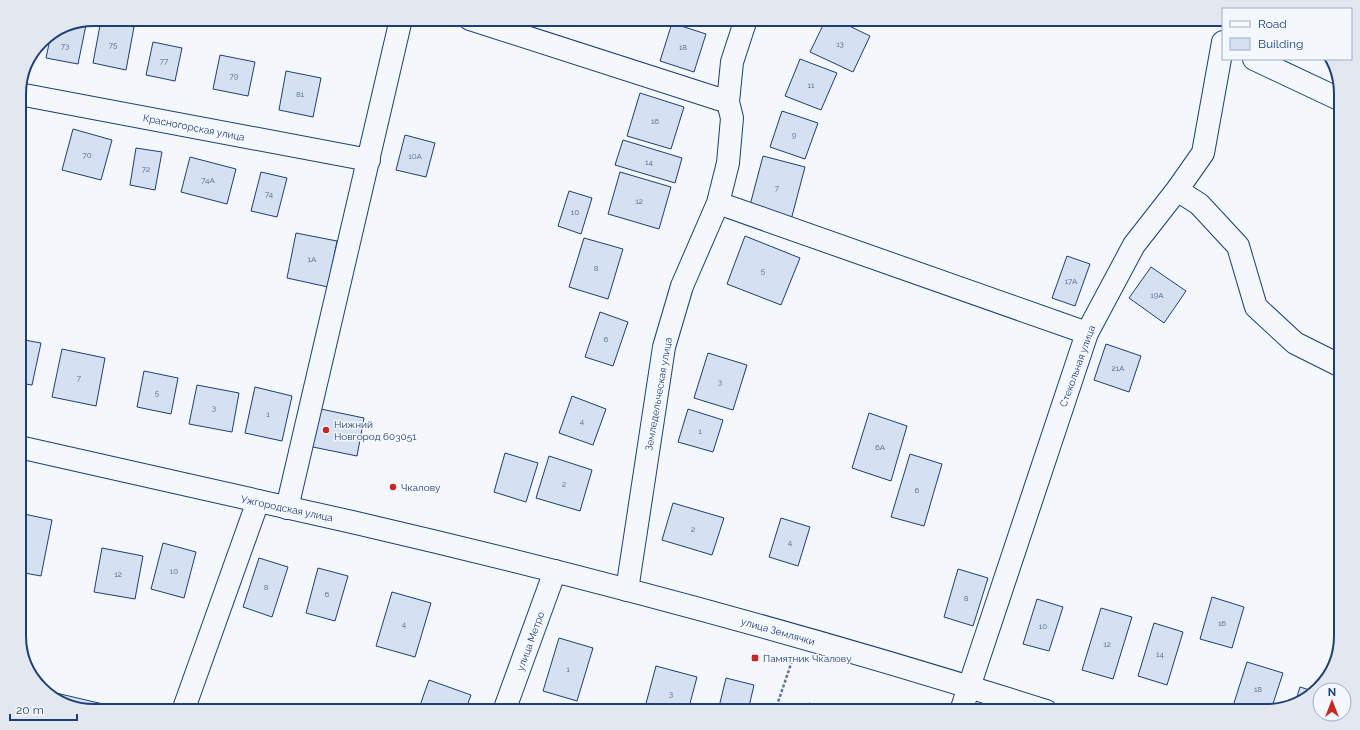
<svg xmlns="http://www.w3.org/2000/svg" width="1360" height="730" font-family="Raleway,sans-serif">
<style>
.building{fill:#d5e0f0;stroke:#1d3f73}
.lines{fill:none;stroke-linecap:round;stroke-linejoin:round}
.minor-casing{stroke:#1d3f73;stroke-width:24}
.major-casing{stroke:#1d3f73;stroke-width:24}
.path{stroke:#5e769c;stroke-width:2.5;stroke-dasharray:3 2;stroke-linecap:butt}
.minor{stroke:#f4f7fb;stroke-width:22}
.major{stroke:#f4f7fb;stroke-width:22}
.poi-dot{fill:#c62828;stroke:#f4f7fb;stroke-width:1.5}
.labels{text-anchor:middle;stroke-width:3;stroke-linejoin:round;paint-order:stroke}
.number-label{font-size:8px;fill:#4b6792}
.street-label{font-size:10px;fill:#1d3f73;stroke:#f4f7fb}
.poi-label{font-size:10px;fill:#1d3f73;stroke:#f4f7fb;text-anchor:start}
.rim{fill:none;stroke:#1d3f73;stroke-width:2}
</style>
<rect width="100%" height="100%" fill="#f4f7fb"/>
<!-- building -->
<path class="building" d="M826,19H835L870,36L853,72L810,52Z
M87,20L78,64L46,58L51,34L65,25Z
M101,20L134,27L126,70L93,63Z
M672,23L706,34L694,72L660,61Z
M153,42L182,48L175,81L146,75Z
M220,55L255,62L248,96L213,89Z
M800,59L837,73L821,110L785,96Z
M286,71L321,78L313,117L279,110Z
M640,93L684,107L671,149L627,136Z
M782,111L818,123L805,159L770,147Z
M19,120L23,121L19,140Z
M73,129L112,140L101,180L62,170Z
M405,135L435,143L426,177L396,170Z
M623,140L682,158L675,183L615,165Z
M136,148L162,152L155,190L130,185Z
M763,156L805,167L791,220L749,209Z
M190,157L236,169L227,204L181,192Z
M261,172L287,178L277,217L251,211Z
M620,172L671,187L659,229L608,214Z
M569,191L592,198L581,234L558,226Z
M296,233L337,241L328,287L287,278Z
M745,236L800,258L781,305L727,284Z
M584,238L623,249L608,299L569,287Z
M1067,256L1090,264L1075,306L1052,298Z
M1151,267L1186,291L1164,323L1129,298Z
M600,312L628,322L613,366L585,357Z
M19,339L41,343L32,385L19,383Z
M1106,344L1141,356L1129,392L1094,380Z
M62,349L105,358L96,406L52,397Z
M708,353L747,365L733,410L694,398Z
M144,371L178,378L171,414L137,407Z
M197,385L239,393L232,432L189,424Z
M255,387L292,396L282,441L245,433Z
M572,396L606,409L593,445L559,433Z
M316,408L364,418L357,456L308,446Z
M688,409L723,420L713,452L678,442Z
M869,413L907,426L891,481L852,468Z
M505,453L538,463L526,502L494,492Z
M910,454L942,464L924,526L891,517Z
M549,456L592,470L580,511L536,498Z
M673,503L724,518L712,555L662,540Z
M24,514L52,520L41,576L19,572V536Z
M781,518L810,527L798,566L769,557Z
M163,543L196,552L184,598L151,589Z
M102,548L143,556L135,599L94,592Z
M259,558L288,567L272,617L243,607Z
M318,568L348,576L335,621L306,613Z
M958,569L988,578L973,626L944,617Z
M392,592L431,603L415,657L376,646Z
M1212,597L1244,607L1232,648L1200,639Z
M1037,599L1063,607L1049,651L1023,644Z
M1101,608L1132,617L1113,679L1082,670Z
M1154,623L1183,632L1167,685L1138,676Z
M559,638L593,648L577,701L543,691Z
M1247,662L1283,673L1271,710L1266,711H1249L1233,706Z
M656,666L697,677L688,711H644Z
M726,678L754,685L748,711H718Z
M429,680L471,695L465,711H418Z
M1300,687L1313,691L1304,701L1295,703Z
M52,692L103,704L102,711H94L61,703L51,695Z
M809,703L834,711H806Z"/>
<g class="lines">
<defs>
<path id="minor" d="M470,19L728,102
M1254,59L1341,100
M19,94L369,160
M1177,190L1199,204L1238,246L1256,307L1295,343L1341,366
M718,203L1087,333
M287,508L401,19
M627,590L664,347L682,286L718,203L728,163L732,118L728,102L732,62L746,19
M183,711L258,501
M504,711L555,571
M961,711L1087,333L1134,245L1177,190L1203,153L1223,42"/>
<path id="major" d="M19,447C130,473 241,496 352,522C585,576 817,638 1046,711"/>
</defs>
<!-- minor casing -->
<use href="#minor" class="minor-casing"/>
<!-- major casing -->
<use href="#major" class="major-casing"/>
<!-- path -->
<path class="path" d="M775,711L793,658"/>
<!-- minor -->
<use href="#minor" class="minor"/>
<!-- major -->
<use href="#major" class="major"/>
</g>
<!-- markers -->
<g class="poi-dot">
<circle cx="326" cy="430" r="4"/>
<circle cx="393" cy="487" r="4"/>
<rect x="751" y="654" width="8" height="8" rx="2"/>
</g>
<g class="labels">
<!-- number labels -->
<g class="number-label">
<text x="840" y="47">13</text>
<text x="113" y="48">75</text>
<text x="65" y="49">73</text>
<text x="683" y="50">18</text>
<text x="164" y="64">77</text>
<text x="234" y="79">79</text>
<text x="811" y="88">11</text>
<text x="300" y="97">81</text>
<text x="655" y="124">16</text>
<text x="794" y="138">9</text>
<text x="87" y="158">70</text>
<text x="415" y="159">10А</text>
<text x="649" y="165">14</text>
<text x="146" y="172">72</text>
<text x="208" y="183">74А</text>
<text x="777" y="191">7</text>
<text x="269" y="197">74</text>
<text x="639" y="204">12</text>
<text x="575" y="215">10</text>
<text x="312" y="262">1А</text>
<text x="596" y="271">8</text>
<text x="763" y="274">5</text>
<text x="1071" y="284">17А</text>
<text x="1157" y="298">19А</text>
<text x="606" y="342">6</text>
<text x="1118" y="371">21А</text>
<text x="79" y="381">7</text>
<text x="720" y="385">3</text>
<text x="157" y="396">5</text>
<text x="214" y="411">3</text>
<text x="268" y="417">1</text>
<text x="582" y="424">4</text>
<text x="700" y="434">1</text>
<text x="880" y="450">6А</text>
<text x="564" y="487">2</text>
<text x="917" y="493">6</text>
<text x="693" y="532">2</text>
<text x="790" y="545">4</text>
<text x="174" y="574">10</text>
<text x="118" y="577">12</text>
<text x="266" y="590">8</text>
<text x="327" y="597">6</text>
<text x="966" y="601">8</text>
<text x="1222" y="626">16</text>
<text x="404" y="627">4</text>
<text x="1043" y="629">10</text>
<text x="1107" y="647">12</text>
<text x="1160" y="657">14</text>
<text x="568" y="672">1</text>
<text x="1258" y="692">18</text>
<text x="671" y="697">3</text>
</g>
<!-- street labels -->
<g class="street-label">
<text transform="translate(194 127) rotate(11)" y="4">Красногорская улица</text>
<text transform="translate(1077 366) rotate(-70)" y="4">Стекольная улица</text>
<text transform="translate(658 394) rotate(-80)" y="4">Земледельческая улица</text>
<text transform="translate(287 508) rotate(12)" y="4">Ужгородская улица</text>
<text transform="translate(778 631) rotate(16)" y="4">улица Землячки</text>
<text transform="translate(530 641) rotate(-70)" y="4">улица Метро</text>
</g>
<!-- poi labels -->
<g class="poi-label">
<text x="334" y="428">Нижний<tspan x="334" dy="12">Новгород 603051</tspan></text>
<text x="401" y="491">Чкалову</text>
<text x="763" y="662">Памятник Чкалову</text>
</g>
</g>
<!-- crop -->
<path d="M0 0H1360V730H0ZM94 26H1266A68 68 0 0 1 1334 94V636A68 68 0 0 1 1266 704H94A68 68 0 0 1 26 636V94A68 68 0 0 1 94 26Z" fill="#e3e8f0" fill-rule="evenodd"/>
<path class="rim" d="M94 26H1266A68 68 0 0 1 1334 94V636A68 68 0 0 1 1266 704H94A68 68 0 0 1 26 636V94A68 68 0 0 1 94 26Z"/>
<!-- legend -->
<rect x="1222" y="8" width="130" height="52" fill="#f4f7fb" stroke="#9eadc5"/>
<rect x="1230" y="21" width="20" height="6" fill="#f4f7fb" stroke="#9eadc5"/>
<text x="1258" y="28" font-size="12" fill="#1d3f73">Road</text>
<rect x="1230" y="38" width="20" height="12" fill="#d5e0f0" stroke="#9eadc5"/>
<text x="1258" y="48" font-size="12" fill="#1d3f73">Building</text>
<!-- north arrow -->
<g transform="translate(1332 702)"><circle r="19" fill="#f4f7fb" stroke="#9eadc5"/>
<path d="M0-3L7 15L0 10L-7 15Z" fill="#c62828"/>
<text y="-6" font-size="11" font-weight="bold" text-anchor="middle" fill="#1d3f73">N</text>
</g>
<!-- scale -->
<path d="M10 714v6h67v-6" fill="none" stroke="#1d3f73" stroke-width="2"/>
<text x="16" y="714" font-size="12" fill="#1d3f73" stroke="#f4f7fb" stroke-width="3" paint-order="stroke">20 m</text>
</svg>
